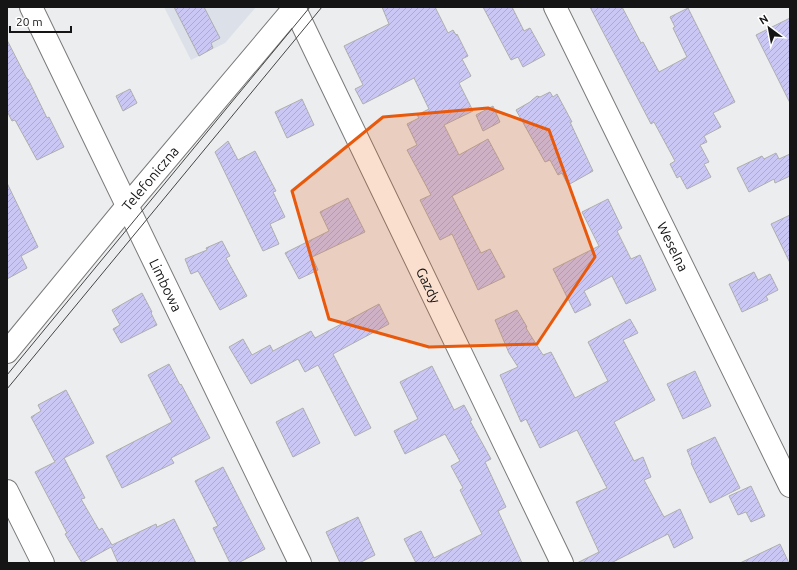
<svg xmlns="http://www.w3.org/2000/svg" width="797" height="570" font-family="Ubuntu,sans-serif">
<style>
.built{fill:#dce1e9}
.building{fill:url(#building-hatch);stroke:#aeaeaf}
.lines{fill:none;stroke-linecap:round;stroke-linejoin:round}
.street-casing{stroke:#7a7a7b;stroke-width:24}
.secondary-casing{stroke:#7a7a7b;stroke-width:24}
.street{stroke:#fff;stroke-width:22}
.secondary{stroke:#fff;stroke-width:22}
.tram{stroke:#454545;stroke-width:1}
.marked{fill:#e8590c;fill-opacity:0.2;stroke:#e8590c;stroke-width:3;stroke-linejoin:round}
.labels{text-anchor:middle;stroke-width:4;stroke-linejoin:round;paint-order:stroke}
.street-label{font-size:14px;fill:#151515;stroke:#fff}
</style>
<defs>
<pattern id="building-hatch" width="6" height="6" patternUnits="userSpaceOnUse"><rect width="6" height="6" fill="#cac7f5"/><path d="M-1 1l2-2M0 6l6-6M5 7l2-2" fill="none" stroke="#adaad1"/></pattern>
</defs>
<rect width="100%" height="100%" fill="#ecedee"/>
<!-- built -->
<path class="built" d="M164,7H256L225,43L191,60Z"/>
<!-- building -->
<path class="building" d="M174,7H204L220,38L211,43L213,48L199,56Z
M382,7H435L448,33L453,30L456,35L457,34L468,56L462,59L471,76L459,83L473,111L444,125L459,155L488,139L504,169L452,196L481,253L490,249L505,277L478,290L452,234L440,240L420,200L431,195L407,150L417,145L407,124L419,118L417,115L429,109L414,78L363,104L355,89L363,85L344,46L389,24Z
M483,7H512L524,31L530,28L545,55L523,67L518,57L511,60Z
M590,7H622L641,43L643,42L659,72L687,57L673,28L675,27L670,17L688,8L735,102L713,113L721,127L704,136L707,142L700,145L709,162L704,164L711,177L687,189L680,176L677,178L670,164L675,161L654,122L651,124Z
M790,18V103L756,35Z
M7,40L27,79H28L47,118L49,117L64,147L37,160L15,120L12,121L7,111Z
M130,89L137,103L123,111L116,96Z
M550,92L553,97L557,94L572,122H570L593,171L568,185L562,173L558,175L550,160L545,162L516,110L530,102L532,100L537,96L540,97Z
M302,99L314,125L287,138L275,112Z
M493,106L500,122L483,131L476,115Z
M228,141L238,160L255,151L276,191L273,192L285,217L270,224L279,244L263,251L215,152Z
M776,153L779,159L790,154V176L775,183L774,179L749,192L737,168L762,156L764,159Z
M7,183L38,247L21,256L27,268L7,279Z
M348,198L365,232L312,257L318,270L299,279L285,253L329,231L320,212Z
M608,199L622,228L617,231L631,259L640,255L656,290L626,304L612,276L584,291L591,305L575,313L553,269L599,246L582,212Z
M790,215V263L771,224Z
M222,241L230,256L226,258L247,296L220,310L198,271L191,274L185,259L207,250L206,248Z
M754,272L758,280L770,274L778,290L766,296L768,300L742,312L729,284Z
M142,293L152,312L151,313L157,325L121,343L113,329L120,325L112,310Z
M379,304L389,324L333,354L371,428L355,436L318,365L305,372L298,359L251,384L229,347L243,339L252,355L270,345L273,351L311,331L315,338Z
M517,310L527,327L526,328L543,355L551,352L575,398L608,381L588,342L630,319L638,333L623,340L655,400L614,422L634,461L643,457L651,477L644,480L664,517L680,509L693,538L674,548L668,534L611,563H577L599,552L576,502L607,488L577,430L540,448L526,419L521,422L500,375L518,367L509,353L495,320Z
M169,364L180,385L181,384L210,438L171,458L174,463L122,488L106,456L172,422L148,375Z
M432,366L454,410L464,405L472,420L470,421L491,459L485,462L506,507L498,511L522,563H416L404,539L421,531L434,558L482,534L460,490L463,488L451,466L460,461L445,434L405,454L394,431L418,419L400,382Z
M695,371L711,406L683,419L667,384Z
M66,390L94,443L64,458L85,498L81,499L99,530L102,528L112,545L156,524L157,527L174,519L196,563H118L111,547L82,563L65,534L67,533L35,472L55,462L31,417L41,411L38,405Z
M303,408L320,443L293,457L276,422Z
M715,437L740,488L710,503L691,463L692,462L687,450Z
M223,467L265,549L238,563H230L213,528L218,526L195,481Z
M751,486L765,516L751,522L746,512L738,515L729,496Z
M358,517L375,555L359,563H340L326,532Z
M780,544L789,563H740Z"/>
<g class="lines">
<defs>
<g id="street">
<path id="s1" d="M31,7L300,563"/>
<path id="s2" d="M294,7L562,563"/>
<path id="s3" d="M555,7L790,486"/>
<path d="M7,491L43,563"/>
</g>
<g id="secondary">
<path id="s4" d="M7,352L128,205L295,7"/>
</g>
</defs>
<!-- street casing -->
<use href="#street" class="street-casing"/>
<!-- secondary casing -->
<use href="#secondary" class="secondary-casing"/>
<!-- street -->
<use href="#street" class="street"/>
<!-- secondary -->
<use href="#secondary" class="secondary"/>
<!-- tram -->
<path class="tram" d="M7,375L310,7
M7,389L322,7"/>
</g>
<!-- marked area -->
<path class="marked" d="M488,108L549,130L595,257L537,344L429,347L329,319L292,191L383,117Z"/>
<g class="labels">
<!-- street labels -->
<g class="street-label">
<text dy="5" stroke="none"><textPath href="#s4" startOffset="225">Telefoniczna</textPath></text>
<text dy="5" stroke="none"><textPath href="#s3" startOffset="267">Weselna</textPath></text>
<text dy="5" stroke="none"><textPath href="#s1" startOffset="309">Limbowa</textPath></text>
<text dy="5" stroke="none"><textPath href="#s2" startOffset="309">Gazdy</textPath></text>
</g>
</g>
<!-- border -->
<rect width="797" height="570" fill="none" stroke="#151515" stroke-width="16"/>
<!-- north arrow -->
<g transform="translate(769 28) rotate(328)" stroke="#ffffff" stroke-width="3" paint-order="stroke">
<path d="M0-3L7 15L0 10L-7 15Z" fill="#151515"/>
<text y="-6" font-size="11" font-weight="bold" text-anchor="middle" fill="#151515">N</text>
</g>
<!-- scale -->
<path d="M10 26v6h61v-6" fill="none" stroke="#151515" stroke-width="2"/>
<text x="16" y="26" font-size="12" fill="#151515" stroke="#ffffff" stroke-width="3" paint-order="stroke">20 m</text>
</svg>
